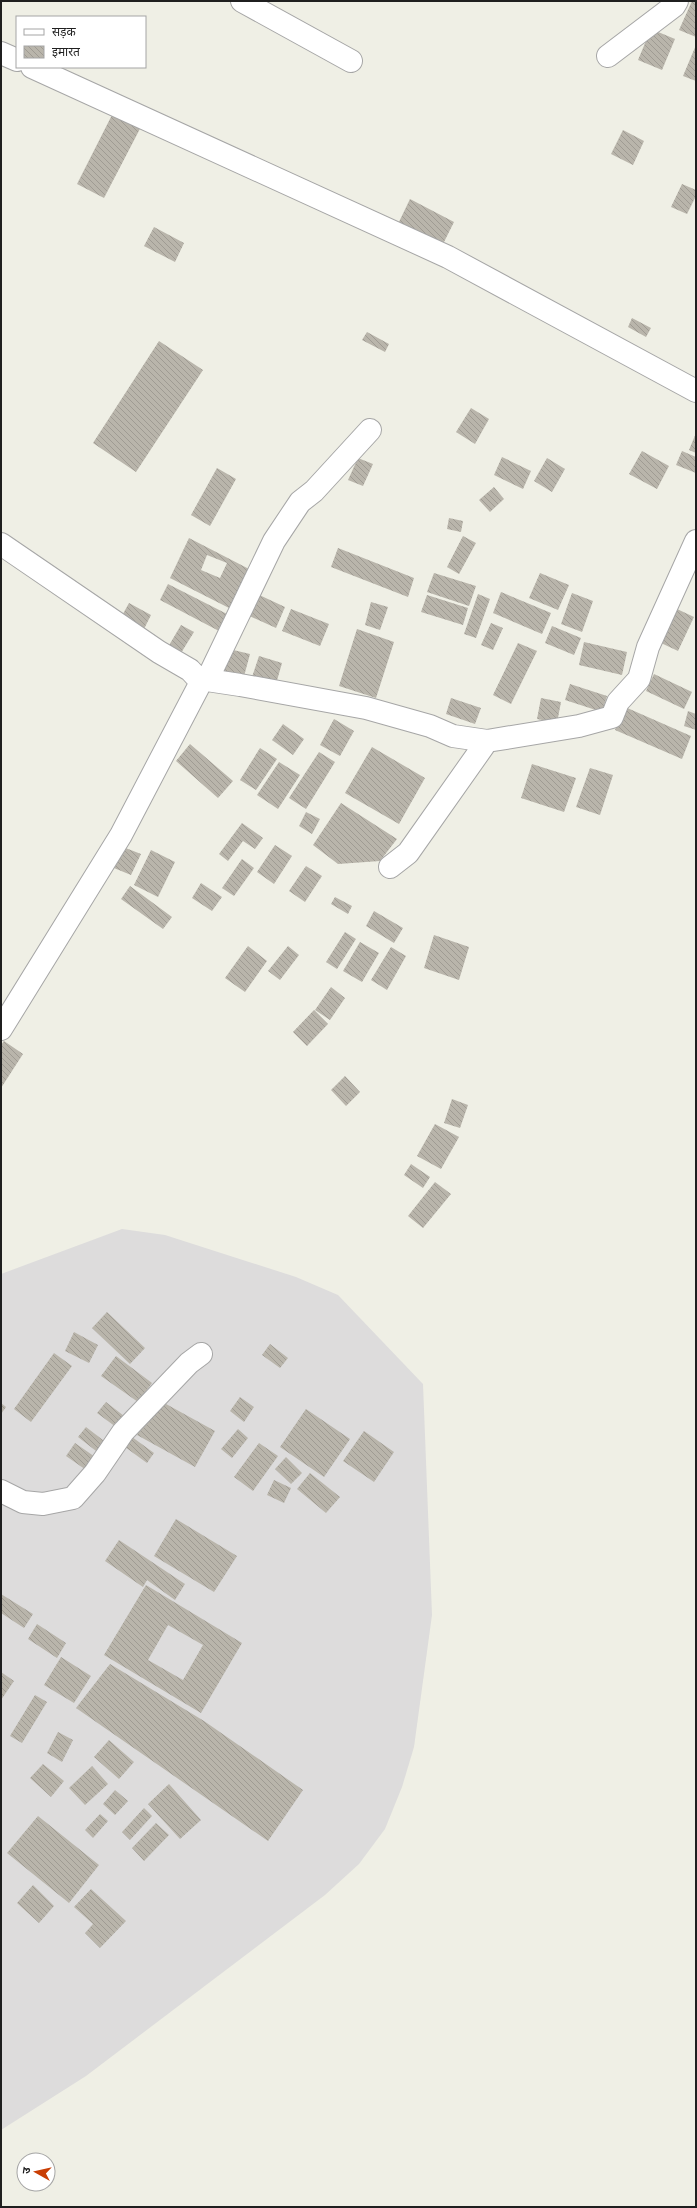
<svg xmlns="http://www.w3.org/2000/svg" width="697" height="2208" font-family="'PT Sans','Noto Sans Devanagari',sans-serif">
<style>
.residential{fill:#dddcdc}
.building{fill:url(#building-back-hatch);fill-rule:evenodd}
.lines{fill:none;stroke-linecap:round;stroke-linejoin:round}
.minor-casing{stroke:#a6a6a6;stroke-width:24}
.minor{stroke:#fff;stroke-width:22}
</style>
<defs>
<pattern id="building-back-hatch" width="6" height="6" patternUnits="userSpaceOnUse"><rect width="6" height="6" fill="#b9b5ab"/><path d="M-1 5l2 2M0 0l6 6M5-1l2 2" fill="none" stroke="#9f9b93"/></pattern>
</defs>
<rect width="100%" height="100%" fill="#efefe5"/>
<!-- residential -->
<path class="residential" d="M122,1229L165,1235L296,1277L338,1295L423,1384L432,1615L414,1747L402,1787L385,1829L359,1864L325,1895L86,2076L1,2130V1274Z"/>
<!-- building -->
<path class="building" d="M692,1H696V37L679,30Z
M651,29L675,39L662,70L638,60Z
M696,45V81L683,76Z
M115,109L143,123L104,198L77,184Z
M623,130L644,141L633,165L611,154Z
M682,184L696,190V196L687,214L671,207Z
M410,199L454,222L441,248L397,226Z
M154,227L184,243L175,262L144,246Z
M632,318L651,328L646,337L628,327Z
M367,332L389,344L385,352L362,340Z
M159,341L203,370L136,472L93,443Z
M471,408L489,419L475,444L456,432Z
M696,433V453L689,450Z
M642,451L669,466L657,489L629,474Z
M682,451L696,457V473L676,465Z
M502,457L531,471L523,489L494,475Z
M358,458L373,464L363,486L348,480Z
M547,458L565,469L552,492L534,481Z
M217,468L236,479L210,526L191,515Z
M494,487L504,499L490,512L479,500Z
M449,518L463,521L461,532L447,529Z
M463,536L476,543L459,574L447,567Z
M189,538L249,569L229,608L170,578ZM207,555L227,563L220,578L201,570Z
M338,548L414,578L408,597L331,567Z
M434,573L476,586L469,606L427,592Z
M540,573L569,585L558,610L529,598Z
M168,584L227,614L219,631L160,600Z
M501,592L551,613L542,634L493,613Z
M255,593L285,607L276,628L245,614Z
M572,593L593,601L582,632L561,624Z
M478,594L490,599L476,638L464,634Z
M427,595L468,608L463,625L421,612Z
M371,602L388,607L380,630L365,625Z
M129,603L151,615L142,633L119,621Z
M291,609L329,624L320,646L282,631Z
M677,609L694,617L678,651L661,643Z
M491,623L503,628L493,650L481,645Z
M181,625L194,632L181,653L168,647Z
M552,626L581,638L574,655L545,643Z
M357,629L394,642L376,698L339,686Z
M584,642L627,652L622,675L579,665Z
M518,643L537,651L511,704L493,695Z
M229,649L250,654L243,680L222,674Z
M259,656L282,663L276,684L252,677Z
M654,674L692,692L684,709L646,691Z
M570,684L607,696L602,712L565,700Z
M451,698L481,708L475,724L446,714Z
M541,698L561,702L557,723L537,719Z
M625,707L691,736L682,759L615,730Z
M688,711L696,714V730L684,726Z
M334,719L354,731L340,756L320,745Z
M283,724L304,739L293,755L272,740Z
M190,744L233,781L218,798L176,761Z
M372,747L425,778L399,824L345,793Z
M260,748L277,759L256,790L240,780Z
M319,752L335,762L306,809L289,798Z
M279,762L300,775L278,809L257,795Z
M532,764L576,778L564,812L521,798Z
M590,768L613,775L600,815L576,807Z
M341,803L397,839L380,861L338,864L313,845Z
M306,812L320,819L312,834L299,826Z
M242,823L263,838L255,849L243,841L228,861L219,854Z
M275,845L292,856L274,884L257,872Z
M123,847L141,854L131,875L114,868Z
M151,850L175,862L158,897L134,885Z
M242,859L254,868L234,896L222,888Z
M306,866L322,876L305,902L289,891Z
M201,883L222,897L212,911L192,898Z
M130,886L172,917L163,929L121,899Z
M335,897L352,906L348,914L331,904Z
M374,911L403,928L394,943L366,926Z
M345,932L356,939L337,969L326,962Z
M434,935L469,947L459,980L424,968Z
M360,942L379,953L362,982L343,971Z
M248,946L267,961L245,992L225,978Z
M288,946L299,955L280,980L268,971Z
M391,947L406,956L387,990L371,980Z
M331,987L345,998L330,1020L315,1010Z
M314,1010L328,1024L307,1046L293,1032Z
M4,1041L23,1054L1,1088V1045Z
M345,1076L360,1092L346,1106L331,1090Z
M452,1099L468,1105L460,1128L444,1123Z
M435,1124L459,1137L441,1169L417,1156Z
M411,1164L430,1177L423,1188L404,1175Z
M435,1182L451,1194L423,1228L408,1216Z
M107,1312L145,1348L130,1364L92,1328Z
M74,1332L98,1345L89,1363L65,1351Z
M270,1344L288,1358L280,1368L262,1355Z
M54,1353L72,1366L31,1422L14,1409Z
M116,1356L152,1383L138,1402L101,1376Z
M240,1397L254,1407L244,1422L230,1411Z
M157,1399L215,1431L195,1467L137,1435Z
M106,1402L124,1416L116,1427L97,1413Z
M1,1403L6,1407L1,1414Z
M306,1409L350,1439L324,1477L280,1447Z
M86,1427L108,1444L100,1454L78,1437Z
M238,1429L248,1438L232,1458L221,1449Z
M364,1431L394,1452L374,1482L343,1461Z
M132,1437L154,1453L147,1463L125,1447Z
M75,1443L98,1459L89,1472L66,1456Z
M259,1443L278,1456L253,1491L234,1477Z
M286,1457L302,1473L291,1484L275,1469Z
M310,1473L340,1497L326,1513L297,1489Z
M274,1480L291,1488L284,1503L267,1495Z
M176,1519L237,1556L214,1592L154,1556Z
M119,1540L185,1584L175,1600L147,1580L143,1587L105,1561Z
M146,1585L242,1643L201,1713L104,1655ZM168,1625L203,1645L183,1680L148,1660Z
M1,1594L33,1614L24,1628L1,1613Z
M37,1624L66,1643L57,1658L28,1639Z
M61,1657L91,1676L74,1703L44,1685Z
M110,1664L204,1721L303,1790L268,1841L76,1708Z
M1,1672L14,1681L1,1700Z
M35,1695L47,1702L22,1743L10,1736Z
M58,1732L73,1740L62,1762L47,1753Z
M109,1740L134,1762L119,1779L94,1757Z
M43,1764L64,1781L51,1797L30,1778Z
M92,1766L108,1784L85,1805L69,1788Z
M169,1784L201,1820L180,1839L148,1804Z
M115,1790L128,1801L115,1815L103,1804Z
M144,1808L152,1816L130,1840L122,1832Z
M100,1814L108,1821L93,1838L85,1830Z
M38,1816L99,1865L69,1903L7,1853Z
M156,1823L169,1835L144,1861L132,1848Z
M33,1885L54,1906L39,1923L17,1903Z
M91,1889L126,1921L100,1948L85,1933L93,1924L74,1907Z"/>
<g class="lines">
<defs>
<path id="minor" d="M242,1L351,61
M1,53L17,60
M608,56L674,6L677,1
M32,67L448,257L696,391
M1,544L159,652L190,670L201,682L207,680L240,685L366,708L430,726L453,736L487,741L579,726L612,717L618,702L639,679L648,647L696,541
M207,680L274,541L300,502L314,491L370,430
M390,867L408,853L487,741
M1,1029L121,835L201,682
M1,1491L23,1502L43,1504L73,1498L95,1473L123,1432L189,1363L201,1354"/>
</defs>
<!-- minor casing -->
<use href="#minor" class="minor-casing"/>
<!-- minor -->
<use href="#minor" class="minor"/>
</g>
<!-- border -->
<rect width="697" height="2208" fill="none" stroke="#1f1f1f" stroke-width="4"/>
<!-- legend -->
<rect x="16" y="16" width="130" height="52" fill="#ffffff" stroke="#a5a5a5"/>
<rect x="24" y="29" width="20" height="6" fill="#ffffff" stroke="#a5a5a5"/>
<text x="52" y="36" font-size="12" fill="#1f1f1f">सड़क</text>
<rect x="24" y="46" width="20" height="12" fill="url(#building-back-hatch)" stroke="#a5a5a5"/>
<text x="52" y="56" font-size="12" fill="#1f1f1f">इमारत</text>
<!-- north arrow -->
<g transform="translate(36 2172) rotate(278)"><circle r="19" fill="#ffffff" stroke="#a5a5a5"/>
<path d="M0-3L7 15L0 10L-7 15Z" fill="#c93e04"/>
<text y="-6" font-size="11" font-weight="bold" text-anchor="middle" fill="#1f1f1f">उ</text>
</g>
</svg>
